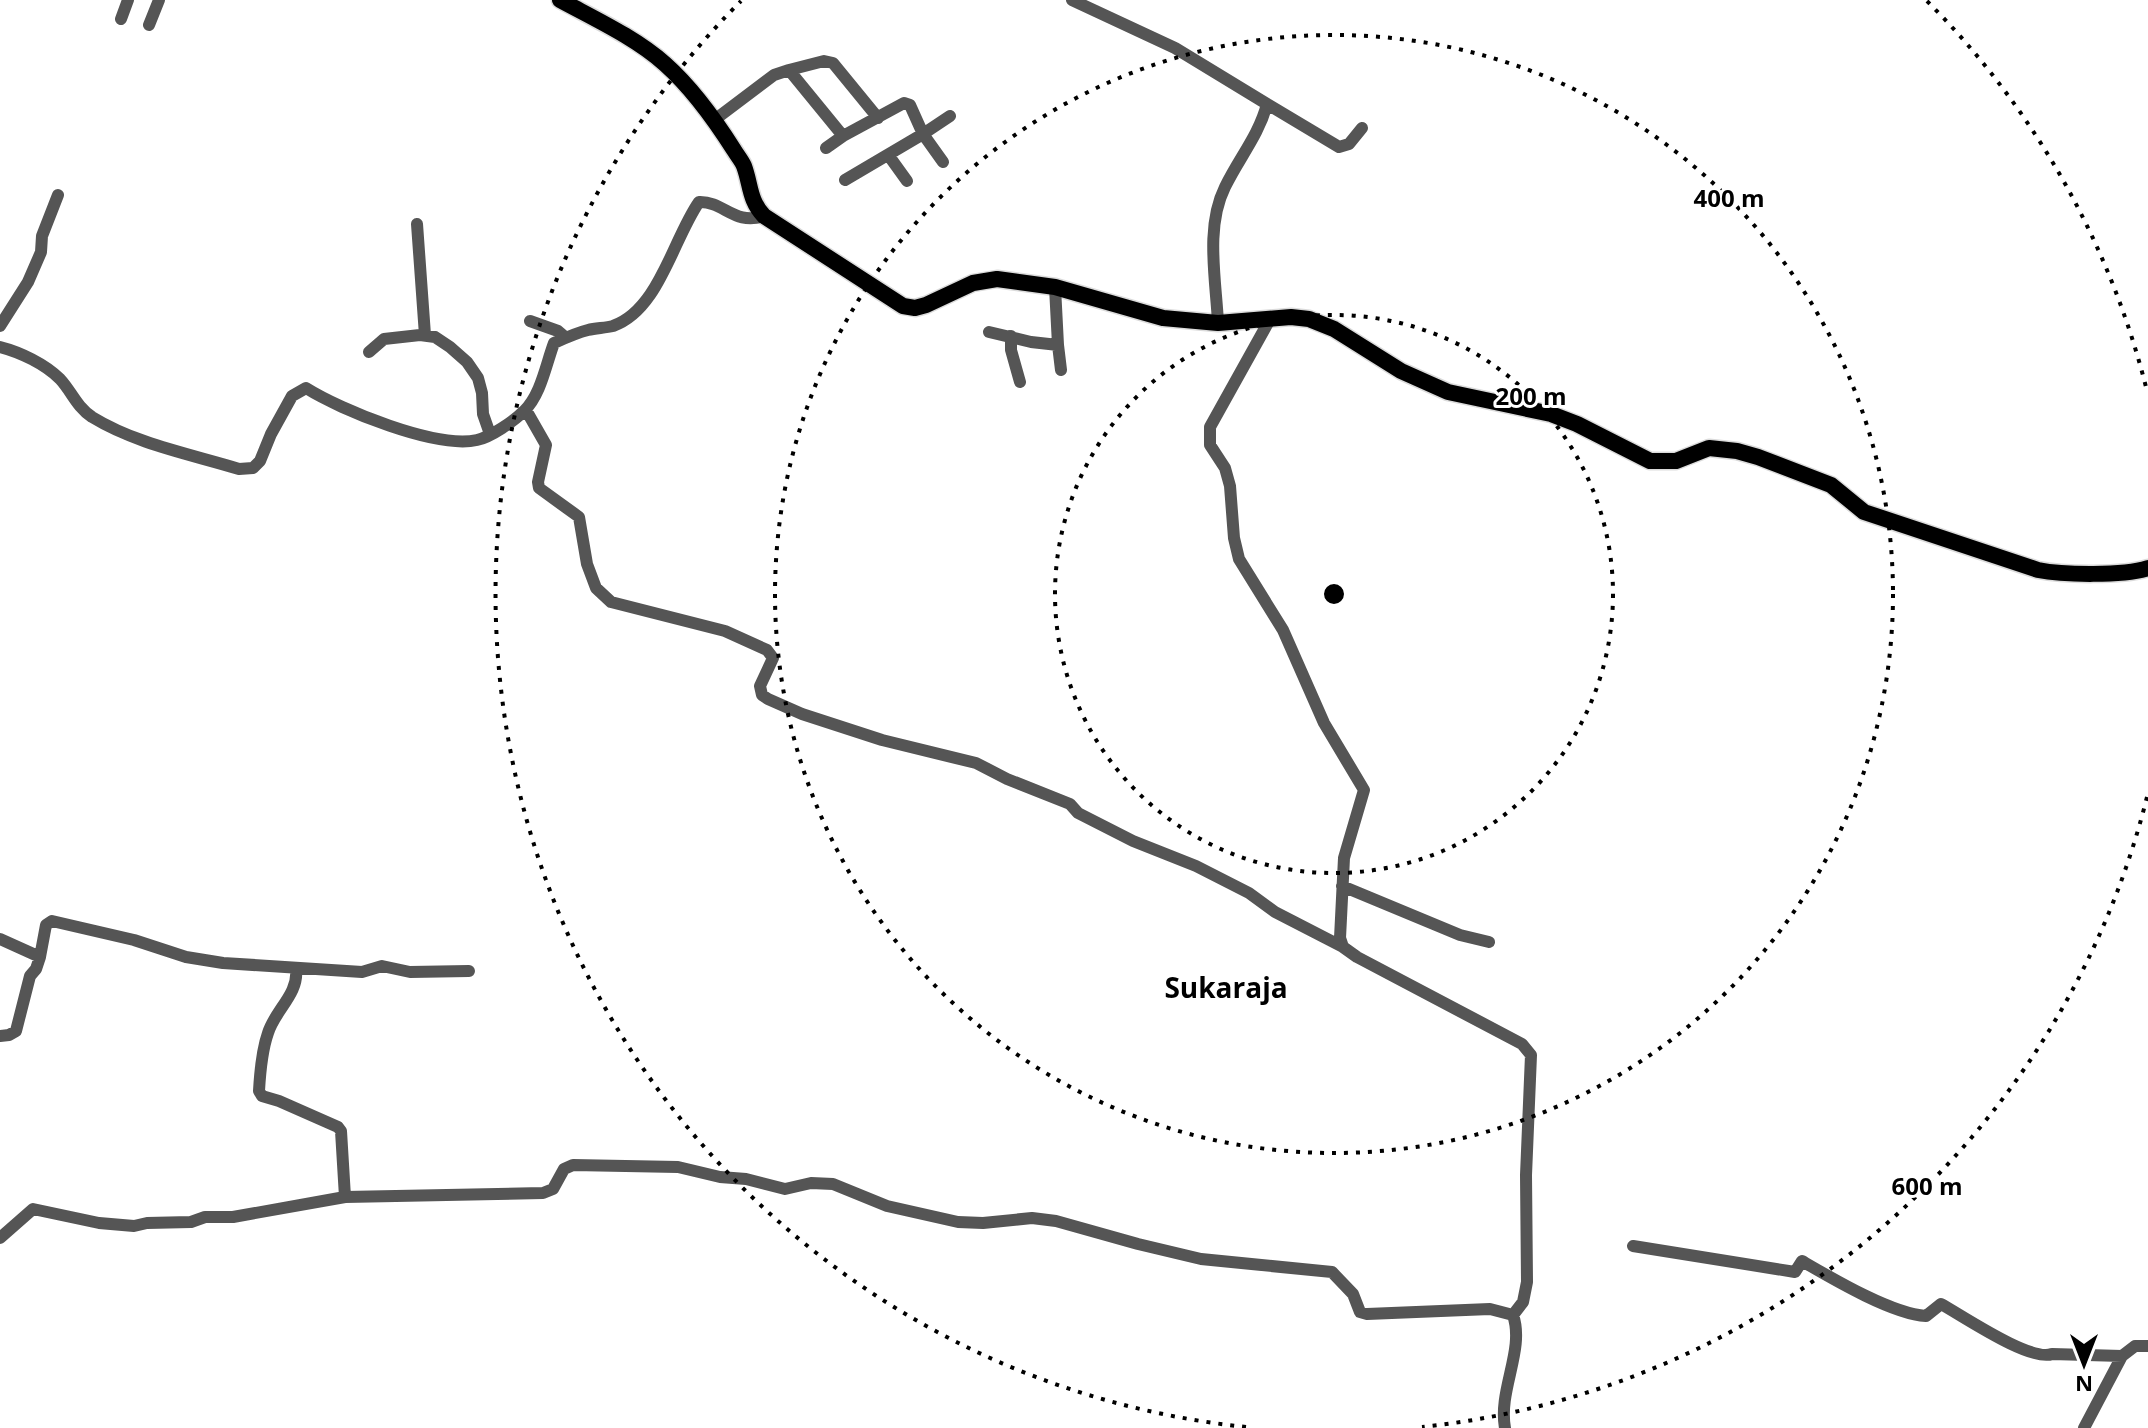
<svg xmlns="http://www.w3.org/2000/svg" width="2148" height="1428" font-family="'Open Sans',sans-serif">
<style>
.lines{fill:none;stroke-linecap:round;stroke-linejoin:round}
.major-casing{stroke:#dbdbdb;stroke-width:19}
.minor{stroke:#555;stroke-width:12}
.major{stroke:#000;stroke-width:16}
.ring{fill:none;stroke:#000;stroke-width:4;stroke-dasharray:4 8}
.labels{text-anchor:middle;stroke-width:6;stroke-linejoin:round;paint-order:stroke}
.quarter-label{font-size:28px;font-weight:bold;fill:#000;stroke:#fff}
.centre{fill:#000;stroke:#fff;stroke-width:4}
.ring-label{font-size:24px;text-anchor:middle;font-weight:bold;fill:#000;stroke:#fff;stroke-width:6;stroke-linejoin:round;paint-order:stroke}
</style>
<rect width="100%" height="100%" fill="#fff"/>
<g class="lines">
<defs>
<path id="major" d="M560,0C595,19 636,38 665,64C692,88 715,120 734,150C737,155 742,161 744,166C751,185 749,200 764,216L903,306L915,308L926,305L973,283L997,279L1055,287L1163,318L1218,323L1291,317L1309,319L1334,329L1401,371L1448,392L1551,414L1577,424L1650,461H1676L1709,448L1737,451L1758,457L1831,485L1864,512L2038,570C2063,575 2124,576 2148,568"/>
</defs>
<!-- major casing -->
<use href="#major" class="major-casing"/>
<!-- minor -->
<path class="minor" d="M1072,0L1175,48L1267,104C1259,135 1239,158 1225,187C1205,227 1216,280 1218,323
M121,19L128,0
M149,25L159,0
M789,70L824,61L833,63L878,118
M1267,104L1339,147L1349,144L1362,128
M713,121L774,75L789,70L843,136L904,103L910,105L923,134L845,180
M826,148L843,136
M889,156L907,181
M943,162L923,134L950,116
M417,224L425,335
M530,321L558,331L565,337
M1269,321L1210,427V445L1225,468L1230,486L1234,538L1239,559L1283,630L1324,723L1364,790L1344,858L1340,938L1343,947L1357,957L1522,1044L1531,1055L1526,1175L1527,1282L1523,1302L1513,1315
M0,326L28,282L41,252L42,236L58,195
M989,332L1031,342L1058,345L1055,287
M1011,336V350L1020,382
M1058,345L1061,370
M0,347C20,352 45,364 60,379C72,392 76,406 92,417C136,444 190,454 239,469L253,468L260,461L271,434L292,396L306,388C341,410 436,449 477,440C491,437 514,421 524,411C541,395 546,364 554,343C565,338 576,333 588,330C596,328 605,328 613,326C659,310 673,239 699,202C724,201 734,226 764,216
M369,352L384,339L420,335L435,337L450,347L467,362L478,378L482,393L483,414L490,434
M526,410L546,445L538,482L539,488L579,517L587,564L596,588L611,602L725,631L767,650L773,658L760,686L762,695L768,699L802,714L882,740L976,763L1007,779L1070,804L1078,813L1133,841L1196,866L1249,893L1275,912L1343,947
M1342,886L1460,935L1489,942
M0,939L40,957L46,925L52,921L134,940L186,957L223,963L362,972L382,966L410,972L469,971
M296,969C299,994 275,1010 268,1033C262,1050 260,1073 259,1091L262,1096L279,1101L338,1127L341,1131L345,1197
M0,1036L9,1035L16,1031L30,976L36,969L40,957
M0,1238L33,1209L99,1223L134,1226L147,1223L191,1222L205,1217H233L345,1197L543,1193L553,1189L564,1169L573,1165L678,1167L720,1177L746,1179L785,1189L811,1183L833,1184L887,1206L958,1222L983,1223L1032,1218L1056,1221L1138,1244L1201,1259L1332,1272L1353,1294L1360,1312L1367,1314L1490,1309L1513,1315C1525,1350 1498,1390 1505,1428
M1633,1246L1795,1272L1802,1261C1833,1279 1892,1314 1926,1316L1941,1304C1963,1316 2030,1362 2052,1354L2122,1356
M2084,1428L2122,1356L2135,1346H2148"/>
<!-- major -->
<use href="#major" class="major"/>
</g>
<!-- distance rings -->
<g class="ring">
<circle cx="1334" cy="594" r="279"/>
<circle cx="1334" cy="594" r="559"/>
<path d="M2147 797A838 838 0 0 1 1422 1427M1246 1427A838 838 0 0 1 741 1M1927 1A838 838 0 0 1 2147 391"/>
</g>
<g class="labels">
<!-- quarter labels -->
<g class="quarter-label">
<text x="1226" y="998">Sukaraja</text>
</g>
</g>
<circle cx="1334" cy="594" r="12" class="centre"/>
<g class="ring-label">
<text x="1729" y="207">400 m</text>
<text x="1531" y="405">200 m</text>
<text x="1927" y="1195">600 m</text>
</g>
<!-- north arrow -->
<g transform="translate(2084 1364) rotate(180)" stroke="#ffffff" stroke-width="6" paint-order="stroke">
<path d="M0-6L14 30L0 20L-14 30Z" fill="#000000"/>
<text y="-12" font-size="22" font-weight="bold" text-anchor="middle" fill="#000000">N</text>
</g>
</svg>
